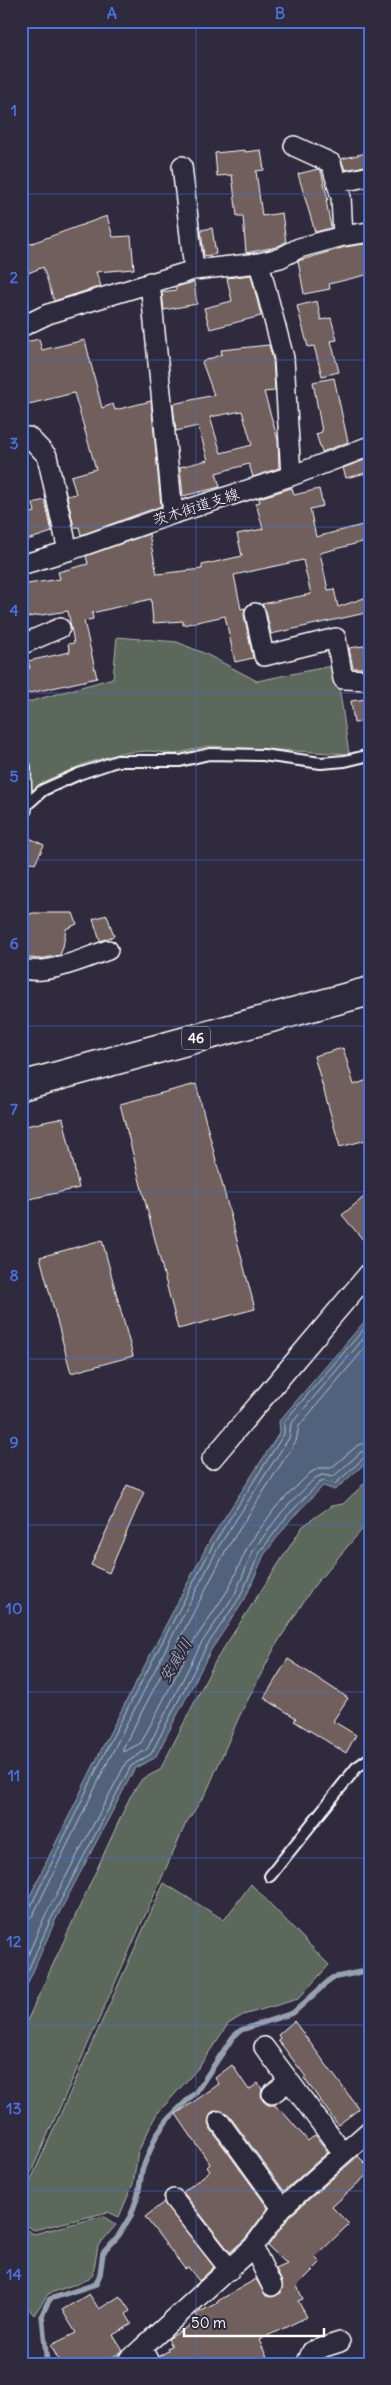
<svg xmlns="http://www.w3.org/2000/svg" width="391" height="2385" font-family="Delius,'Klee One',sans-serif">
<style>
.green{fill:#5c675b;stroke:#aeb3ad}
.water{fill:#51637c;stroke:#97a1b0}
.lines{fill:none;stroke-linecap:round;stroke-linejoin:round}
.shore{stroke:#b9c1cb;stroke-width:1}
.stream{stroke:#97a1b0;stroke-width:5.5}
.building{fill:#705e5d;stroke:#fff;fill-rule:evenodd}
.service-casing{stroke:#fff;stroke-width:14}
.minor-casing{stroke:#fff;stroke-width:22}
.primary-casing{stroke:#fff;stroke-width:31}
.service{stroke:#2f2a3d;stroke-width:10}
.minor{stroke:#2f2a3d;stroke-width:19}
.primary{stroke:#2f2a3d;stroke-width:28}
.grid{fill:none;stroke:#4a71e0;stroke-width:1;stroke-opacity:0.55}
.labels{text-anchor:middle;stroke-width:4;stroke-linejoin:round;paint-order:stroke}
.shield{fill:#2f2a3d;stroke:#c1bfc5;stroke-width:1}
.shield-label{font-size:14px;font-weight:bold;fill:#fff}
.street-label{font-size:15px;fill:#fff;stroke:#2f2a3d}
.water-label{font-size:16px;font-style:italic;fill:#b1b9c4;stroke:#2f2a3d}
.neatline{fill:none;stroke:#4a71e0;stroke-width:2}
.grid-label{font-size:16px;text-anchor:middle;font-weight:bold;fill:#4a71e0}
</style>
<rect width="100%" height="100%" fill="#2f2a3d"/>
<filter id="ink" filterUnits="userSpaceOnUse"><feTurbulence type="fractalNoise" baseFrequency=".02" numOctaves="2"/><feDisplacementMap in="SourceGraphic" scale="10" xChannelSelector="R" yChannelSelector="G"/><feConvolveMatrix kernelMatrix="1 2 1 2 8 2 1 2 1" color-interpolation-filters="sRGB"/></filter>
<g filter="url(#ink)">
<!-- green -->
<path class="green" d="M117,637L177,642L206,654L257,681L336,665L349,754L208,746L175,754L150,751L120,753L84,764L47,780L28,795L21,739V704L113,678Z
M370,1478V1520L313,1587L276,1645L239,1717L206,1793L186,1823L21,2195V2034L130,1797L142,1779L160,1770L216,1660L303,1526L331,1506L343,1504Z
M164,1883L224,1920L251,1884L329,1965L298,1999L243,2015L228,2024L199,2067L156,2115L138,2152L133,2184L119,2217L108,2212L34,2230L21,2222V2202Z
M103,2216L116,2225L98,2246L93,2274L89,2279L48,2294L34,2315L21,2300V2226L34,2234Z"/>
<!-- water -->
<path class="water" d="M370,1315V1459L335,1490L323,1486L291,1519L264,1555L245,1599L211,1650L155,1758L135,1768L54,1923L21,1999V1914L106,1740L210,1540L280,1432L279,1421Z"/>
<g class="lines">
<!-- shore -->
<path class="shore" d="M370,1342L299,1426L296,1441L226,1550L123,1748V1752L141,1743L194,1641L228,1590L249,1544L276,1507L310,1473L319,1468H331L358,1445L370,1442
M21,1915L28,1912L110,1742L214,1543L284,1434V1422L370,1322
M21,1922L28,1920L33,1915L116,1745L219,1546L289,1438L291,1424L370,1331
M21,1971L44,1918L126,1763L147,1749L201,1644L235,1594L254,1549L282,1512L315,1478L322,1475L333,1477L361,1452L370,1449
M21,1986L50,1921L131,1766L151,1754L206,1647L240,1597L260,1552L287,1516L319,1483L324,1481L335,1484L365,1457L370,1456"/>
<!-- stream -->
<path class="stream" d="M47,2364L42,2315L47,2304L50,2299L96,2284L100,2274L103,2253L119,2235L131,2215L138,2195L142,2170L156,2136L168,2119L196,2092L233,2037L241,2030L293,2013L332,1978L370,1970"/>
</g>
<!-- building -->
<path class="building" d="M245,150V152L261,150L264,170L256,171L262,216L282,213L286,242L276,247L246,253L243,216H237L232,175L217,176L215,153Z
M370,152V165L345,170L341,159Z
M318,169L321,171L328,200H326L331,228L315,232L298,174Z
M107,216L113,237L131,236L134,269L96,272L101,286L54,301L43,267L26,274L21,263V247Z
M212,228L216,254L204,256L201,230Z
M370,243V274L329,284L330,289L304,294L298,261L345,247Z
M251,275L261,316L210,329L204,308L232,301L227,278Z
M194,282L197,304L164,310L162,292L176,290V287Z
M317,301L321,320L331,318L337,340L331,341L339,372L322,376L314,346L308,347L297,306Z
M39,339L42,350L85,340L102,408L113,404L115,410L151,401L161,506L81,535L79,527H74L67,496L76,494L71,476L96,469L74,393L21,406V343Z
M269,345L273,360L275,391L264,392L278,440L279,468L253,477L249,464L216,473L220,487L183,496L180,467L208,460L198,426L176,431L173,404L214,395L202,362L222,354L221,350ZM242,411L252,445L221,453L210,417Z
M334,378L348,442L322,452L316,434L322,432L313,382Z
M370,458V472L346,478L343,468Z
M292,488L294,495L319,489L323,506L310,509L316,537L370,523V540L320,553L328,590L334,589L338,607L370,596V612L271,634L266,611L262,604L311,594L303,560L234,575L241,609L245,608L244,615L253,658L235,662L225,616L183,625V621L153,623L151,599L92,613L93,619L84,621L97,678L21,695V670L30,668L28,661L70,652L68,644L74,643L68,611L21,618V585L60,579L58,572L88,564L86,556L149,534L157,574L202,569V565L242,556L237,534L263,529L256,503L260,502L259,498Z
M45,500L52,532L21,542V526L25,525L23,515L35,512L33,503Z
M370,645V668H353L349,648Z
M367,699L370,702V721L354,723L351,701Z
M21,834L44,845L35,864L21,858Z
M33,913H73L77,924L66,929L63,947L60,955L40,959L21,957V917Z
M107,915L114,936L100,941L93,919Z
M343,1048L354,1085L370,1079V1139L340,1147L314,1056Z
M196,1084L255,1309L178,1329L120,1104Z
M63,1118L79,1188L21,1201V1127Z
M370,1192V1248L342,1215Z
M102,1240L133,1356L71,1373L40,1257Z
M127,1485L144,1492L109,1573L91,1565Z
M288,1659L348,1698L333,1721L356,1735L346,1753L294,1721L296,1718L264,1698Z
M294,2021L359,2109L338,2125L304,2078L306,2077L278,2040L280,2038L278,2035Z
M232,2065L249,2090L258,2083L262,2089L261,2095L263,2101L268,2105H275L280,2111L281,2110L308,2141L315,2135L328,2152L284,2191L228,2114L218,2110L212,2112L208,2122L210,2128L268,2208L245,2239L230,2252L183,2192L210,2171L207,2167L210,2164L176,2114L219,2084L215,2078Z
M358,2156L370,2168V2172L332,2207L349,2224L315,2257L320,2263L297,2286L303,2299L298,2301L307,2317L259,2340L270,2364H161L159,2356L168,2351L167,2348L172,2346L168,2339L199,2320L196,2314L217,2303L216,2302L256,2279L266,2296L272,2297L281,2293L282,2282L276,2269L287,2264L268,2246L290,2216Z
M164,2202L214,2267L199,2281L188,2267L185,2269L145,2217Z
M89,2294L99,2309L120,2296L130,2311L126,2314L132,2324L113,2335L123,2351L101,2364H60L51,2345L76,2333L62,2310Z"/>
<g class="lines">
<defs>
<path id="service" d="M22,809L43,790L79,774L117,761H180L209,754L263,755L321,763L345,761L370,755
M270,1876L356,1768L370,1758"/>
<path id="minor" d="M294,146L331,163L341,197L343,236
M182,166L194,270
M337,183L370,176
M259,263L284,358L291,476
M150,282L173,514
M21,327L48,314L194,270L259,263L280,258L299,248L343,236L370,232
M21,439L29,437L47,456L68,551
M21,565L68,551L173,514L291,476L370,446
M255,613L264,656L336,638L343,679L370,680
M21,645L60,628
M21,768L22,809
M21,968C44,977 85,958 108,950
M212,1459L370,1272
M264,2047L343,2153
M272,2094L289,2081
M219,2121L282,2208
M174,2199L230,2270
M253,2247L272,2286
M125,2364L142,2348
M150,2364L142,2348L253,2247L282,2208L370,2130
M306,2364L312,2351L340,2342"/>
<path id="primary" d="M21,1086L370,991"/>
</defs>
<!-- service casing -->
<use href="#service" class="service-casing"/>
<!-- minor casing -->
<use href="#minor" class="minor-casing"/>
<!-- primary casing -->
<use href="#primary" class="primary-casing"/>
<!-- service -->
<use href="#service" class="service"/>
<!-- minor -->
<use href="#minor" class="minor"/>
<!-- primary -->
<use href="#primary" class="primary"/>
</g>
</g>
<!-- grid -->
<path class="grid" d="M196,21V2364M21,194H370M21,360H370M21,527H370M21,693H370M21,860H370M21,1026H370M21,1192H370M21,1359H370M21,1525H370M21,1692H370M21,1858H370M21,2025H370M21,2191H370"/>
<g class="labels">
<!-- shield labels -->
<rect class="shield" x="182" y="1026.5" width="28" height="23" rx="4"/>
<g class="shield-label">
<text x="196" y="1043">46</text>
</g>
<!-- street labels -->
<g class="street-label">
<text transform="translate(196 507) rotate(-18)" y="5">茨木街道支線</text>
</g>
<!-- water labels -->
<g class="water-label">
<text transform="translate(175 1660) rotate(-59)" y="6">安威川</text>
</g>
</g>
<!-- margin -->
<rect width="391" height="2385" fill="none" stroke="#2f2a3d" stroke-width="55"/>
<!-- scale -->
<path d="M184 2328v8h140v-8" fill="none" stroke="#ffffff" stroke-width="2.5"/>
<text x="191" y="2328" font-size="15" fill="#ffffff" stroke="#2f2a3d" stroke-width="4" paint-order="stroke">50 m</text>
<rect x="28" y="28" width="336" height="2330" class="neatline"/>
<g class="grid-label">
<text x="112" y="19">A</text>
<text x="280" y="19">B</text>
<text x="14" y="116">1</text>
<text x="14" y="283">2</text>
<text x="14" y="449">3</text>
<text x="14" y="616">4</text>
<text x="14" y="782">5</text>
<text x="14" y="949">6</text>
<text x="14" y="1115">7</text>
<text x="14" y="1281">8</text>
<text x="14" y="1448">9</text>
<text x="14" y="1614">10</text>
<text x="14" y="1781">11</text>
<text x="14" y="1947">12</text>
<text x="14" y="2114">13</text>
<text x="14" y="2280">14</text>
</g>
</svg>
